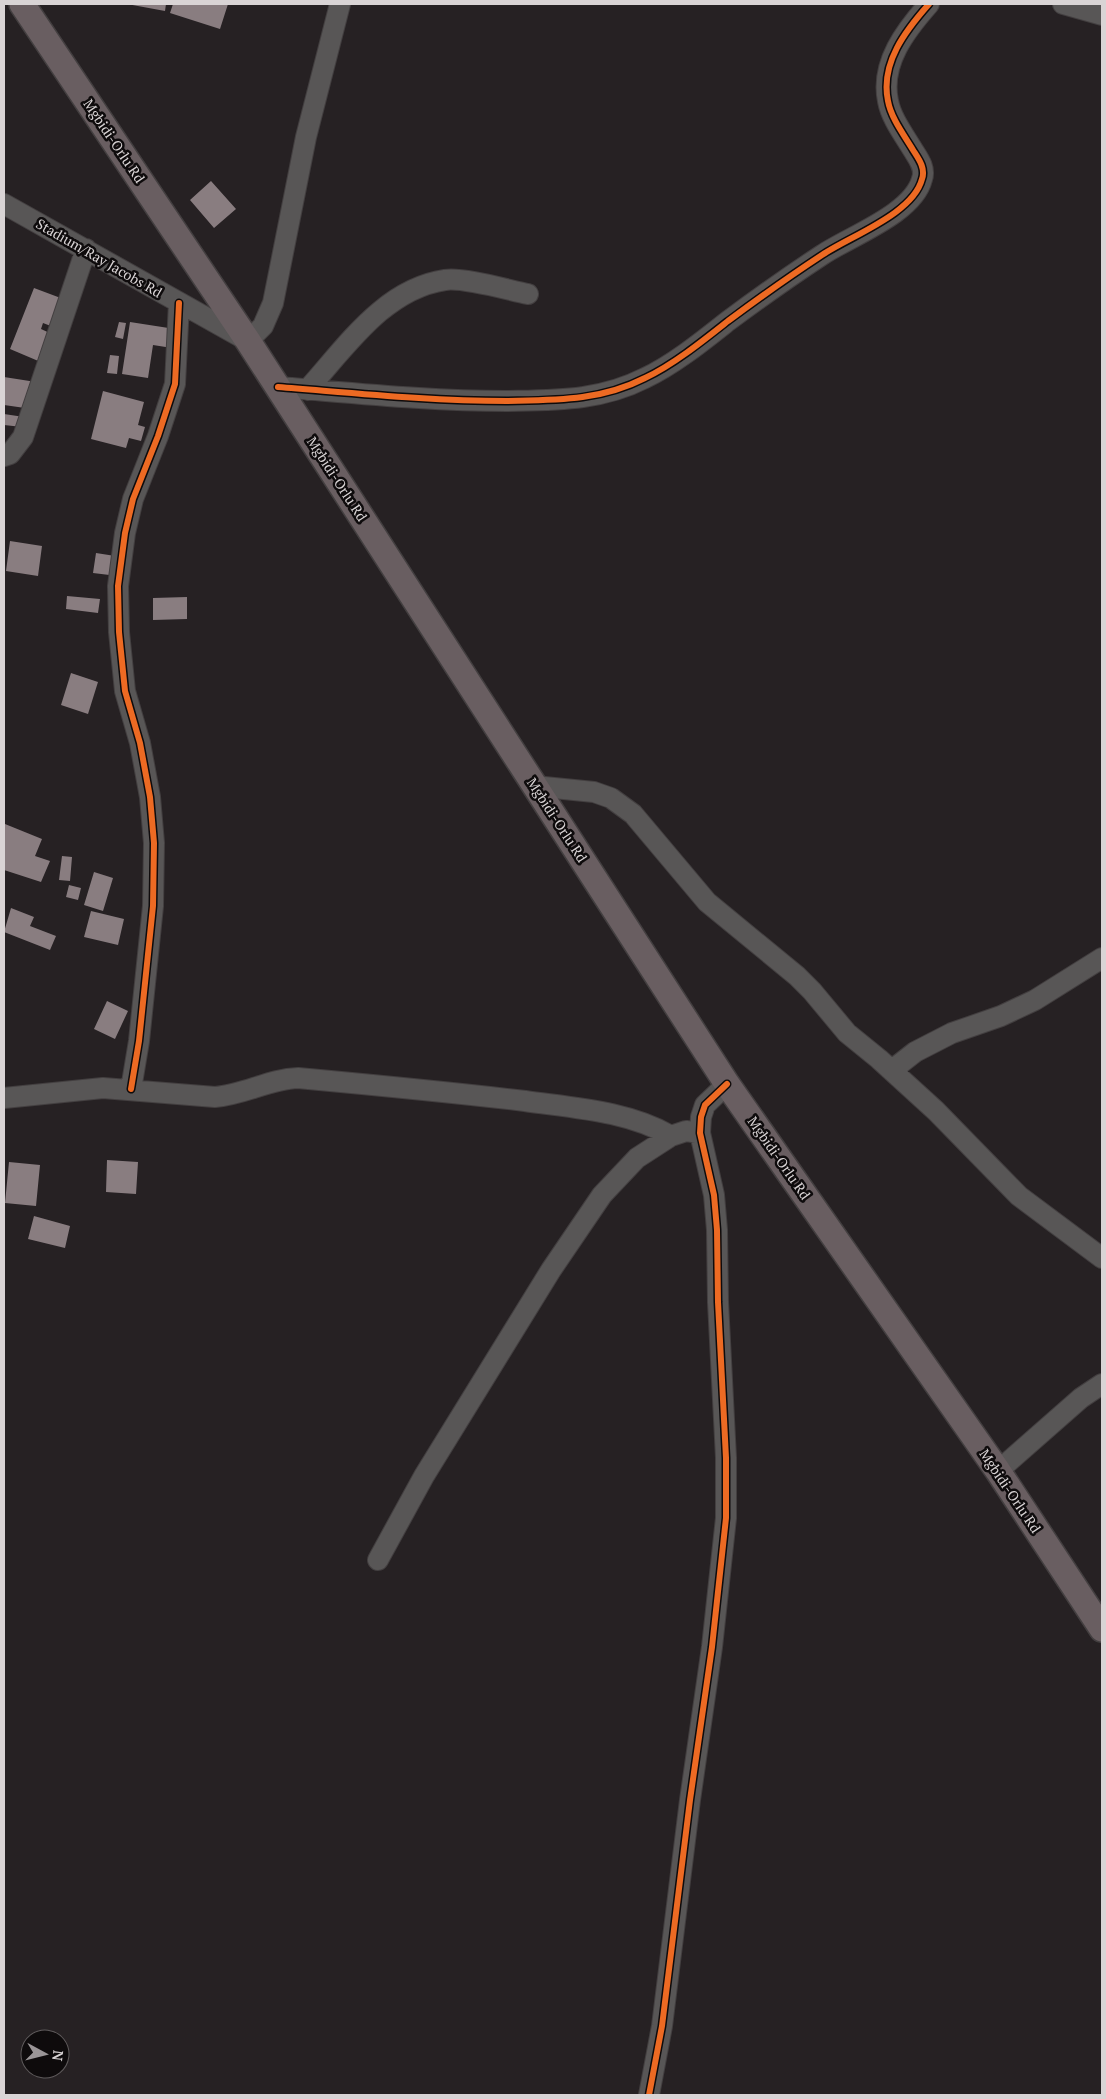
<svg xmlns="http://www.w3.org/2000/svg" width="1106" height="2099" font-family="'PT Serif',serif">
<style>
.building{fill:#897d80}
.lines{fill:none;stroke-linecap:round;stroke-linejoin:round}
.minor-casing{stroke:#433f40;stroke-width:22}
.major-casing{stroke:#433f40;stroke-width:28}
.minor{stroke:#585656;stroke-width:20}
.major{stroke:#695e61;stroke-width:25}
.cycleway-casing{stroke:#0e0b0c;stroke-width:9}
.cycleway{stroke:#ed6a23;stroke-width:6}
.labels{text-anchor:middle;stroke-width:5;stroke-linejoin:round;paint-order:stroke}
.street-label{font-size:14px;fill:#d9d4d5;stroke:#0e0b0c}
</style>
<rect width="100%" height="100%" fill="#262123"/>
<!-- building -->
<path class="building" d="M127,4H166L165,11Z
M173,4H228L220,29L170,13Z
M211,181L236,209L214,228L190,200Z
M34,288L66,300L56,328L43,323L41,329L54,335L43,363L10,349Z
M119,322L126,323L123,339L115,337Z
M130,322L175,329L172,348L153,345L148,378L122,374Z
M110,355L119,356L117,374L107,373Z
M4,377L36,382L32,409L4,405Z
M103,391L144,402L138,425L145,427L141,441L129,438L126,448L91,439Z
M4,414L24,417L22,427L4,425Z
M10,541L42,546L38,576L6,571Z
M96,553L128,558L126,577L93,573Z
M67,596L100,599L98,613L66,609Z
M187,597V619L153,620V598Z
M71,673L98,682L88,714L61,705Z
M5,824L42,839L35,856L50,861L41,882L4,870Z
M62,856L72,857L70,881L59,880Z
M94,872L113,878L103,911L84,905Z
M69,885L81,888L78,900L66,897Z
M11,908L34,917L30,926L56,936L50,950L4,932Z
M91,911L124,919L118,945L84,937Z
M107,1001L128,1011L115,1039L94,1029Z
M107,1160L138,1162L136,1194L106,1192Z
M9,1162L40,1165L36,1206L5,1203Z
M34,1216L70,1226L65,1248L28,1239Z"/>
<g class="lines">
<defs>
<path id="minor" d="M1063,4L1102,15
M4,204L248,341L263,326L273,303L306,137L340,4
M278,387C354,393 430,401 507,401C556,400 600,401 645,378C673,365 704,340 728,321C759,298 790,276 822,255C850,236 913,214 922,179C926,168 918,158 913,150C904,135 891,118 888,101C880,63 906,30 929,4
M307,390C346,347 384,289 445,280C463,277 508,290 528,294
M4,456L10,454L23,437L86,249
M534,786L594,792L611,798L633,814L707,902L797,976L812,991L847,1033L879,1059L936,1111L1019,1196L1102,1258
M892,1070L915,1052L952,1033L1001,1016L1035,1000L1102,958
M131,1089L139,1041L153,906L154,843L150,797L140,743L125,691L119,632L118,586L125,533L133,499L158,436L175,384L179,303
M4,1098L103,1088L215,1097C244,1095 269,1079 298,1078C374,1085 449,1092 525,1101C574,1108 628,1111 671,1136
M998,1471L1081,1398L1102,1384
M378,1560L424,1476L551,1270L602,1195L637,1158L671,1136L686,1131L700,1133
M649,2095L662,2026L690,1800L712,1647L726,1518V1458L718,1302L717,1230L714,1195L700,1133L701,1117L705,1105L727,1084"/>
<path id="major" d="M22,4L248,341L727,1084L998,1471L1102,1629"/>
</defs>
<!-- minor casing -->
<use href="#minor" class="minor-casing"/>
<!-- major casing -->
<use href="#major" class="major-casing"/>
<!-- minor -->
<use href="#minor" class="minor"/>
<!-- major -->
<use href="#major" class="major"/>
<defs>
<path id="cycleway" d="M278,387C354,393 430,401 507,401C556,400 600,401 645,378C673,365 704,340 728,321C759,298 790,276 822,255C850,236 913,214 922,179C926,168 918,158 913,150C904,135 891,118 888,101C880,63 906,30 929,4
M131,1089L139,1041L153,906L154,843L150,797L140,743L125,691L119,632L118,586L125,533L133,499L158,436L175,384L179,303
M649,2095L662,2026L690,1800L712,1647L726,1518V1458L718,1302L717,1230L714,1195L700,1133L701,1117L705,1105L727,1084"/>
</defs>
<!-- cycleway casing -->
<use href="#cycleway" class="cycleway-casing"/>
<!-- cycleway -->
<use href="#cycleway" class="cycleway"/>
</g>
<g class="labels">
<!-- street labels -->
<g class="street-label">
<text transform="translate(114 141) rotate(56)" y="5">Mgbidi-Orlu Rd</text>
<text transform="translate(99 258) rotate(30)" y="5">Stadium/Ray Jacobs Rd</text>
<text transform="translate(337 479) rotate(57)" y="5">Mgbidi-Orlu Rd</text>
<text transform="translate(557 820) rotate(57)" y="5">Mgbidi-Orlu Rd</text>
<text transform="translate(779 1158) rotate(55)" y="5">Mgbidi-Orlu Rd</text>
<text transform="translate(1010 1491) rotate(56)" y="5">Mgbidi-Orlu Rd</text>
</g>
</g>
<!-- border -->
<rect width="1106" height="2099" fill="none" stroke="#d9d4d5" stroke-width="10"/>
<!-- north arrow -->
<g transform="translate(45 2054) rotate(97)"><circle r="24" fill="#0e0b0c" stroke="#5f5b5c"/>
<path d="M0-4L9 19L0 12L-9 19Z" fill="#9a9597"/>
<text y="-8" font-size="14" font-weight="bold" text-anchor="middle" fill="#d9d4d5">N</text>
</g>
</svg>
